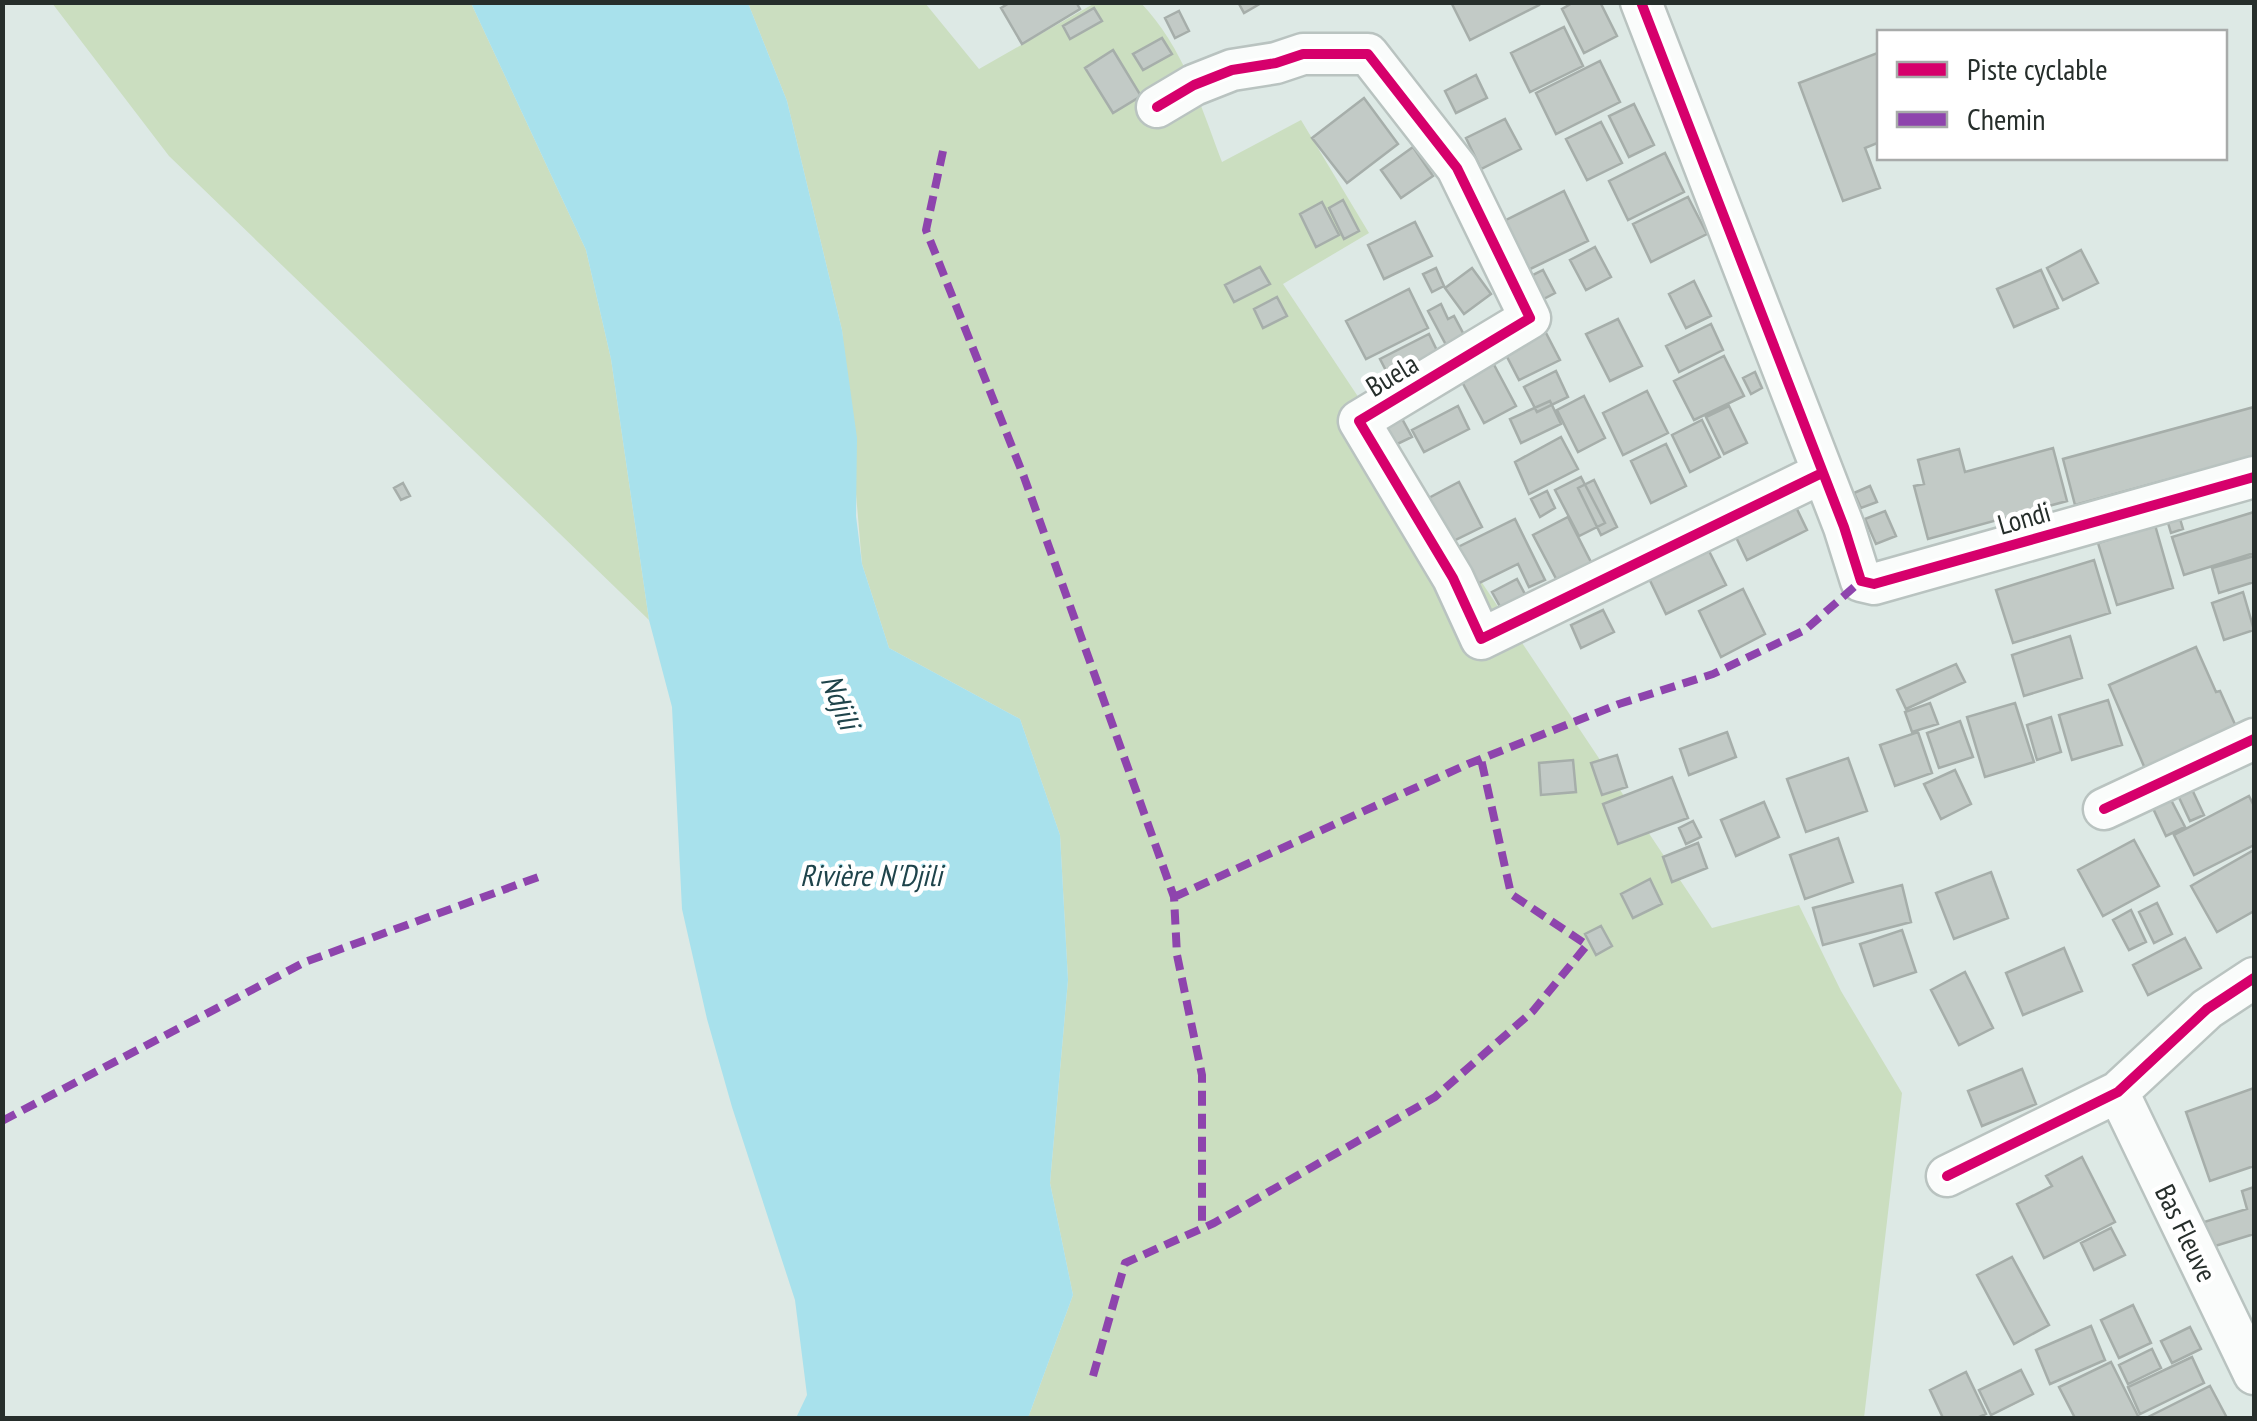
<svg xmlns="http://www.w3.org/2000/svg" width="2257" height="1421" font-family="'PT Sans Narrow',sans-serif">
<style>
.green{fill:#cbdec0}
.water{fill:#a8e1ec}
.building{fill:#c2cac6;stroke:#a6aeaa;stroke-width:2.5}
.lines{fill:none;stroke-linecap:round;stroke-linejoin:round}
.minor-casing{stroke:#b9c3c0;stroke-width:45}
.minor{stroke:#fafcfb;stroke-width:40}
.quiet{stroke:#8e44ad;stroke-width:8;stroke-dasharray:15 8;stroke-linecap:butt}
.cycleway-casing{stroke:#fff;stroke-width:16}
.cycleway{stroke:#d6006c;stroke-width:10}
.labels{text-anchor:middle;stroke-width:9;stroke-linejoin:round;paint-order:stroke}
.street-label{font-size:28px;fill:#262e2b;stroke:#fff}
.water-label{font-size:30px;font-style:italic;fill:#1f444b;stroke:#fff}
</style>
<rect width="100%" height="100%" fill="#dde9e5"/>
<!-- green -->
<path class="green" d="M52,3H471L586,250L611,359L649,620L169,156Z
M748,3H925L979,69L1095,3H1141C1183,47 1201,106 1222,162L1301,120L1369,233L1283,284L1712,928L1799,905L1841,991L1902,1093L1864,1418H1028L1073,1295L1050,1183L1068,980L1060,835L1020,719L889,648L862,564L842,330L787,101Z"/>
<!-- water -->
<path class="water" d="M471,3H748L787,101L842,330L857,438L856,516L862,564L889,648L1020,719L1060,835L1068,980L1050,1183L1073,1295L1028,1418H796L807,1395L795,1300L732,1107L707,1019L682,909L672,707L649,620L611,359L586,250Z"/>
<!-- building -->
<path class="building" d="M1011,2H1076L1080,9L1022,44L1001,8Z
M1238,2H1263L1244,13Z
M1451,2H1538L1539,5L1470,40Z
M1574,2H1600L1617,36L1584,53L1562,9Z
M1094,8L1102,21L1070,39L1063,26Z
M1179,11L1189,31L1175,38L1165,18Z
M1564,27L1583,66L1530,92L1511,53Z
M1162,38L1172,54L1143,70L1133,54Z
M1113,50L1141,96L1113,113L1085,68Z
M1880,52V142L1865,148L1880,188L1843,201L1799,83Z
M1600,61L1620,102L1556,134L1536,93Z
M1476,75L1487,98L1456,113L1445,91Z
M1364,98L1398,144L1347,183L1312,138Z
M1634,104L1654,145L1629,157L1609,116Z
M1505,119L1521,149L1481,169L1466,138Z
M1601,122L1622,163L1587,180L1566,139Z
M1413,147L1433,176L1401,198L1381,170Z
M1665,153L1684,192L1628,220L1609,181Z
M1564,191L1588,241L1526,271L1502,222Z
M1688,197L1707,234L1651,262L1633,224Z
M1343,200L1359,231L1344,239L1329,208Z
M1322,202L1339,235L1316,247L1300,214Z
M1415,222L1432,256L1384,279L1368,245Z
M1595,247L1611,277L1586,290L1570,260Z
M2081,250L2098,283L2063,300L2047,268Z
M1260,267L1270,284L1234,302L1225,285Z
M1436,268L1444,286L1432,292L1423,274Z
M1472,268L1491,294L1464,314L1445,288Z
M1543,270L1555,293L1534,304L1523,280Z
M2041,270L2058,308L2014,327L1997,289Z
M1694,281L1711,316L1686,328L1669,294Z
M1409,289L1428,328L1366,359L1346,321Z
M1277,297L1287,316L1263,328L1254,309Z
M1441,304L1448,319L1454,316L1471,348L1453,358L1428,311Z
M1618,319L1642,366L1610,381L1586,334Z
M1711,324L1723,350L1679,372L1666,346Z
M1545,331L1560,360L1519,380L1504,351Z
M1429,334L1443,363L1394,386L1380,359Z
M1724,356L1744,396L1694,420L1674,381Z
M1492,361L1516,406L1484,423L1460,378Z
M1556,371L1568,397L1537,412L1524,387Z
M1755,372L1762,388L1751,394L1743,378Z
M1647,391L1668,433L1623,455L1603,413Z
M1584,396L1605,438L1578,452L1557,410Z
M1550,401L1561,424L1521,443L1510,419Z
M1395,406L1412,437L1391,447L1375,416Z
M1458,406L1469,429L1424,452L1412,430Z
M1729,406L1747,443L1724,454L1706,417Z
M2254,407V456L2075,505L2063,459Z
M1702,420L1720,457L1690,472L1672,435Z
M1561,437L1578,469L1529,494L1515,462Z
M1666,444L1686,486L1651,503L1631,461Z
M2053,448L2067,501L1928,539L1914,486L1924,484L1918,460L1959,449L1965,472Z
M1581,477L1605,523L1579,536L1555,490Z
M1594,480L1617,527L1601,535L1578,488Z
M1459,482L1482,527L1445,545L1423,501Z
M403,483L410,496L401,500L394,488Z
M1870,486L1877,502L1861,508L1854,493Z
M1547,491L1555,508L1540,517L1531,499Z
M1794,503L1807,530L1747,560L1734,533Z
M1885,511L1896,536L1876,544L1865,519Z
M2178,512L2183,529L2171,533L2166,516Z
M2254,512V553L2184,575L2172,537Z
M1568,517L1595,570L1561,588L1533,535Z
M1515,519L1545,580L1529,587L1518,564L1473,586L1454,549Z
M2155,525L2173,588L2117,605L2098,543Z
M1704,541L1726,585L1666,614L1645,570Z
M2254,556V582L2219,593L2212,568Z
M2094,560L2110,613L2013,643L1996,590Z
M1517,579L1527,598L1502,610L1492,592Z
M1743,589L1765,634L1721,657L1699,611Z
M2243,592L2254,630L2224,640L2212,603Z
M1603,610L1614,632L1581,648L1571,625Z
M2070,636L2082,678L2024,696L2012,655Z
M2196,647L2216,692L2220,691L2238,731L2146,771L2109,685Z
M1956,664L1965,682L1906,709L1897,690Z
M2108,700L2122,745L2072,760L2059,715Z
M1930,703L1938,724L1912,732L1905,712Z
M2015,703L2034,762L1985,777L1967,717Z
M2051,717L2061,752L2037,760L2027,725Z
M1960,721L1973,757L1939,768L1927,733Z
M1727,732L1736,757L1689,775L1680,749Z
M1918,732L1932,773L1895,786L1880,745Z
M1617,755L1627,787L1602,795L1591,763Z
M1848,758L1867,811L1806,832L1787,779Z
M1573,760L1576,792L1541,795L1539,763Z
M1955,770L1971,804L1941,819L1924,784Z
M1672,777L1688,818L1618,844L1603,804Z
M2189,783L2204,815L2190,821L2175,789Z
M2169,796L2185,827L2166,836L2151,804Z
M2249,796L2254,806V845L2194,875L2174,835Z
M1764,802L1779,837L1736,856L1721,820Z
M1693,821L1701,837L1686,844L1679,828Z
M1838,838L1853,882L1805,899L1790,855Z
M2134,840L2159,886L2103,916L2078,870Z
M1698,843L1707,868L1672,882L1663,857Z
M2254,850V911L2217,932L2191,886Z
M1991,872L2008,918L1954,939L1936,893Z
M1650,879L1662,904L1633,918L1621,894Z
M1902,885L1911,922L1823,945L1813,908Z
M2157,903L2172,934L2154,943L2139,912Z
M2131,910L2146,942L2129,950L2113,920Z
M1601,926L1612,946L1596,955L1585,934Z
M1902,930L1916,972L1874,986L1860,944Z
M2185,938L2201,968L2148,995L2133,965Z
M2064,948L2082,991L2023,1015L2006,973Z
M1965,972L1993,1028L1959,1045L1931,990Z
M2022,1069L2036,1104L1982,1126L1968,1091Z
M2254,1088V1166L2210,1181L2186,1112Z
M2082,1157L2115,1222L2044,1258L2017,1204L2052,1186L2046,1176Z
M2254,1187V1234L2212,1247L2204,1222L2247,1209L2242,1191Z
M2111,1228L2125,1255L2094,1270L2081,1243Z
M2012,1257L2049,1325L2014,1344L1977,1275Z
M2133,1305L2151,1343L2119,1358L2101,1320Z
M2091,1326L2105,1360L2050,1384L2036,1350Z
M2190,1327L2201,1349L2172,1363L2161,1341Z
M2152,1349L2161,1368L2128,1384L2119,1365Z
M2192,1357L2204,1383L2140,1414L2128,1387Z
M2111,1362L2139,1418H2075L2059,1387Z
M2021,1370L2033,1394L1991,1415L1979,1390Z
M1966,1372L1986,1414L1977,1418H1943L1930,1390Z
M2210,1386L2227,1418H2146Z"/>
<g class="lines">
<defs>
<path id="minor" d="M1641,2L1844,527L1861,581L1874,584L2254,477
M1157,107L1194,85L1232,70L1276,63L1303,54H1368L1457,168L1530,318L1359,421L1453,578L1481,639L1822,473
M2104,809L2254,739
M2118,1092L2254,1374
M1947,1176L2118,1092L2207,1009L2254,978"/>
</defs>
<!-- minor casing -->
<use href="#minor" class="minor-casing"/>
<!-- minor -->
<use href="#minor" class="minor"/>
<!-- quiet -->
<path class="quiet" d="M943,151L926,230L1024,477L1174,897L1177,955L1202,1075V1228
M1174,897L1468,764L1619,704L1713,674L1805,630L1861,581
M2,1121L305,962L544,875
M1093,1376L1125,1263L1214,1223L1435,1097L1533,1011L1587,945L1511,894L1481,759"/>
<defs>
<path id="cycleway" d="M1641,2L1844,527L1861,581L1874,584L2254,477
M1157,107L1194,85L1232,70L1276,63L1303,54H1368L1457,168L1530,318L1359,421L1453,578L1481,639L1822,473
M2104,809L2254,739
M1947,1176L2118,1092L2207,1009L2254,978"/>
</defs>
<!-- cycleway casing -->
<use href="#cycleway" class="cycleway-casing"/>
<!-- cycleway -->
<use href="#cycleway" class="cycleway"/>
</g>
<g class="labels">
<!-- street labels -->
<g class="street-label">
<text transform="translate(1392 375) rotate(-31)" y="10">Buela</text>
<text transform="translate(2024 518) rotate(-16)" y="10">Londi</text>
<text transform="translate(2186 1233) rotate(64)" y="10">Bas Fleuve</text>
</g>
<!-- water labels -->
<g class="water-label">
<text transform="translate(840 702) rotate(68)" y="10">Ndjili</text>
<text x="871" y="886">Rivière N'Djili</text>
</g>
</g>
<!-- border -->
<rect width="2257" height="1421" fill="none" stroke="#262e2b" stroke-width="10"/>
<!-- legend -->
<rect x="1877" y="30" width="350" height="130" fill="#ffffff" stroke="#a8abaa" stroke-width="2.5"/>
<rect x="1897" y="62" width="50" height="15" fill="#d6006c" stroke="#a8abaa" stroke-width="2.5"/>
<text x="1967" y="80" font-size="30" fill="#262e2b">Piste cyclable</text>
<rect x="1897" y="112" width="50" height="15" fill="#8e44ad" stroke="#a8abaa" stroke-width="2.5"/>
<text x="1967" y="130" font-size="30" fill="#262e2b">Chemin</text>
</svg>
